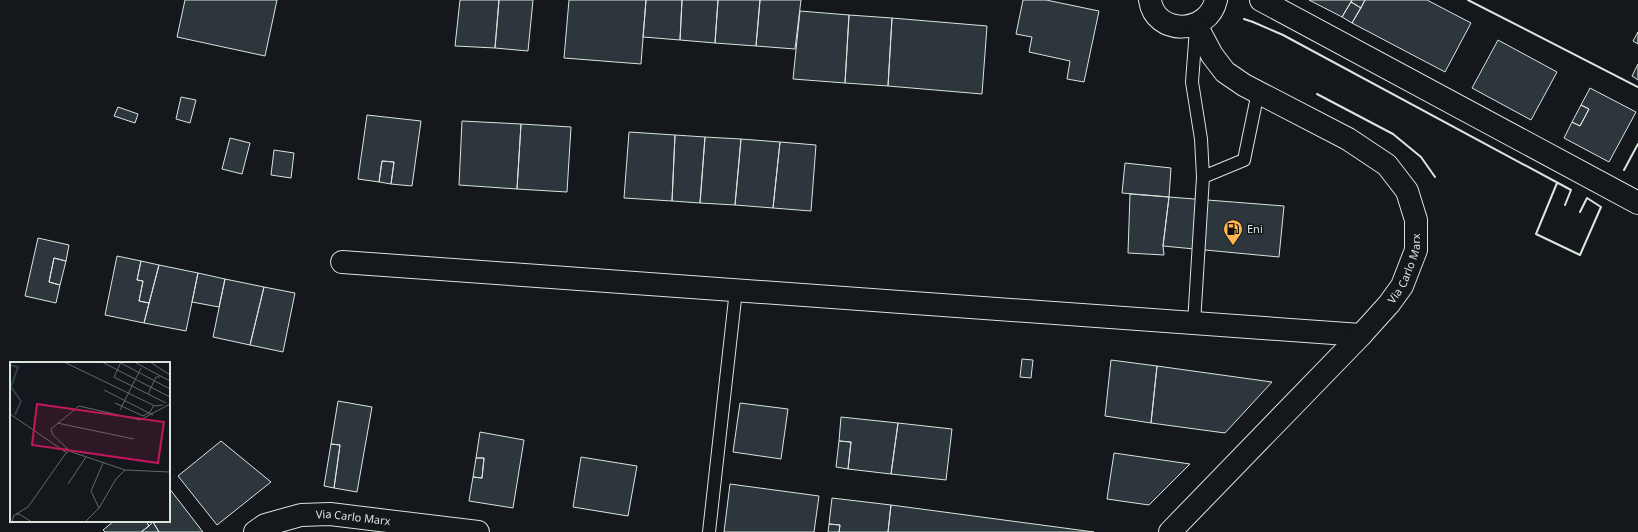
<svg xmlns="http://www.w3.org/2000/svg" width="1638" height="532" font-family="'Noto Sans',sans-serif">
<style>
.building{fill:#2c363c;stroke:#d8e6dc}
.lines{fill:none;stroke-linecap:round;stroke-linejoin:round}
.service-casing{stroke:#d8e6dc;stroke-width:14}
.minor-casing{stroke:#d8e6dc;stroke-width:24}
.secondary-casing{stroke:#d8e6dc;stroke-width:24}
.service{stroke:#14181c;stroke-width:12}
.minor{stroke:#14181c;stroke-width:22}
.secondary{stroke:#14181c;stroke-width:22}
.wall{stroke:#d8e6dc;stroke-width:2}
.labels{text-anchor:middle;stroke-width:3;stroke-linejoin:round;paint-order:stroke}
.poi-label{font-size:11px;fill:#d8e6dc;stroke:#14181c;text-anchor:start}
.street-label{font-size:11px;fill:#d8e6dc;stroke:#14181c}
.inset-river{fill:none;stroke:#2f3f4d;stroke-width:2}
.inset-road{fill:none;stroke:#626a69;stroke-width:1}
.view{fill:#c2185b;fill-opacity:0.15;stroke:#c2185b;stroke-width:2}
.inset-edge{fill:none;stroke:#d8e6dc;stroke-width:2}
</style>
<rect width="100%" height="100%" fill="#14181c"/>
<!-- building -->
<path class="building" d="M185,0H277L265,56L177,37Z
M460,0H499L495,48L455,46Z
M499,0H533L528,51L495,48Z
M569,0H646L641,64L564,58Z
M646,0H682L680,40L643,37Z
M682,0H718L715,43L680,40Z
M718,0H760L756,46L715,43Z
M760,0H801L795,49L756,46Z
M1023,0H1046L1099,11L1084,82L1067,79L1070,61L1029,52L1032,37L1016,34Z
M1309,0H1352L1342,17Z
M1352,0H1365L1361,8L1351,2Z
M1365,0H1427L1471,23L1445,72L1352,23Z
M1351,2L1361,8L1352,23L1342,17Z
M800,11L849,15L845,83L793,79Z
M849,15L892,18L888,86L845,83Z
M892,18L987,26L982,94L888,86Z
M1638,32V44L1633,41Z
M1498,40L1557,72L1531,120L1472,88Z
M1638,64V80L1632,76Z
M1590,88L1636,112L1609,162L1564,138L1572,122L1580,126L1589,109L1581,105Z
M181,97L196,100L190,123L176,119Z
M1581,105L1589,109L1580,126L1572,122Z
M118,107L138,114L135,123L114,116Z
M367,115L421,121L412,186L391,184L394,162L382,161L379,182L358,179Z
M462,121L521,124L517,189L459,185Z
M521,124L571,127L567,192L517,189Z
M629,132L675,135L672,201L624,198Z
M675,135L705,137L700,203L672,201Z
M705,137L741,139L735,205L700,203Z
M230,138L250,143L242,174L222,169Z
M741,139L780,142L773,208L735,205Z
M780,142L816,145L811,211L773,208Z
M274,150L294,153L291,178L271,175Z
M382,161L394,162L391,184L379,182Z
M1125,163L1171,168L1169,197L1122,193Z
M1130,194L1169,197L1163,246L1164,255L1128,253Z
M1169,197L1284,206L1279,257L1163,246Z
M38,238L69,245L66,261L54,258L49,282L60,285L56,303L25,296Z
M117,256L141,261L137,280L143,281L139,301L149,303L144,323L105,315Z
M54,258L66,261L60,285L49,282Z
M141,261L159,265L149,303L139,301L143,281L137,280Z
M159,265L198,273L186,331L144,323Z
M198,273L225,279L219,307L192,302Z
M225,279L264,287L250,345L213,337Z
M264,287L295,293L283,352L250,345Z
M1022,359L1033,360L1031,378L1020,377Z
M1111,360L1157,366L1151,423L1105,416Z
M1157,366L1272,382L1225,433L1151,423Z
M338,401L372,407L357,492L334,488L340,445L331,444Z
M740,403L788,409L781,459L733,452Z
M841,417L898,423L891,474L848,469L851,442L839,441Z
M898,423L952,429L946,480L891,474Z
M480,432L524,440L513,508L469,501L473,477L482,478L484,458H476Z
M221,441L271,482L217,525L178,476Z
M839,441L851,442L848,469L836,467Z
M331,444L340,445L334,488L324,486Z
M1114,453L1190,464L1149,505L1107,499Z
M581,457L637,466L628,516L573,507Z
M476,458H484L482,478L473,477Z
M730,484L819,496L814,532H724Z
M169,488L203,532H159L153,522L149,526L146,521H169Z
M832,498L891,505L888,532H839L840,525L829,524Z
M891,505L1094,532H888Z
M114,521H146L149,526L141,532H105L103,530Z
M153,522L159,532H141L149,526Z
M829,524L840,525L839,532H828Z"/>
<g class="lines">
<defs>
<path id="service" d="M1203,177L1244,160L1258,92
M1194,323L1203,177L1201,139L1192,82L1196,29
M709,532L736,290"/>
<path id="minor" d="M1261,0L1638,203
M342,262L1361,335"/>
<g id="secondary">
<path d="M1150,0C1155,36 1208,35 1216,0"/>
<path id="s1" d="M255,532L265,525L301,515L330,514L478,532"/>
<path id="s2" d="M1170,532L1361,335L1389,304L1402,286L1416,250V220L1407,191L1387,165L1348,139L1244,85L1225,72L1212,55L1196,25"/>
</g>
</defs>
<!-- service casing -->
<use href="#service" class="service-casing"/>
<!-- minor casing -->
<use href="#minor" class="minor-casing"/>
<!-- secondary casing -->
<use href="#secondary" class="secondary-casing"/>
<!-- service -->
<use href="#service" class="service"/>
<!-- minor -->
<use href="#minor" class="minor"/>
<!-- secondary -->
<use href="#secondary" class="secondary"/>
<!-- wall -->
<path class="wall" d="M1468,0L1638,87
M1244,19L1253,22L1283,35L1571,190L1565,205
M1317,94L1393,134L1421,157L1435,177
M1624,170L1638,144
M1557,183L1536,234L1580,255L1601,207L1587,198L1580,212"/>
</g>
<!-- icons -->
<defs>
<symbol id="fuel-pin" viewBox="-11 -11 22 30"><path d="M0 17L-7.5 6A9.5 9.5 0 1 1 7.5 6Z" fill="#ffb74d" stroke="#14181c"/><path d="M-5.5-6h7V0h2V4h1.3V-2.5L3-4.5l.8-.8L6-3V5H2.5V1h-1V6h-7ZM-4.2-4.7v3.2H.2V-4.7Z" fill="#111"/></symbol>
</defs>
<g fill-rule="evenodd">
<use href="#fuel-pin" x="1222" y="218" width="22" height="30"/>
</g>
<g class="labels">
<!-- poi labels -->
<g class="poi-label">
<text x="1247" y="233">Eni</text>
</g>
<!-- street labels -->
<g class="street-label">
<text dy="4" stroke="none"><textPath href="#s2" startOffset="356">Via Carlo Marx</textPath></text>
<text dy="4" stroke="none"><textPath href="#s1" startOffset="102">Via Carlo Marx</textPath></text>
</g>
</g>
<!-- overview -->
<g transform="translate(10 362)">
<rect width="160" height="160" fill="#14181c"/>
<path class="inset-river" d="M0,3L8,5L1,25L11,39L5,53"/>
<path class="inset-road" d="M54,0L145,44L153,43M92,0L160,35M109,0L160,27M111,0L104,15L156,41M140,0L160,13M126,1L160,19M94,28L143,53M138,32L146,15H150M105,41L133,54L140,50L144,43M110,48L131,6M0,52L54,89M47,61L124,77M56,86L54,89L57,91L59,88L43,73L41,67L69,44L130,58L160,42M59,89L115,108L160,110M58,122L76,95M89,146L81,129L93,101M6,152L18,145L56,91M2,160L4,153L9,152L22,160M75,160L89,146L106,117L115,108"/>
<path class="view" d="M27,42L154,60L148,101L22,83Z"/>
<rect width="160" height="160" class="inset-edge"/>
</g>
</svg>
